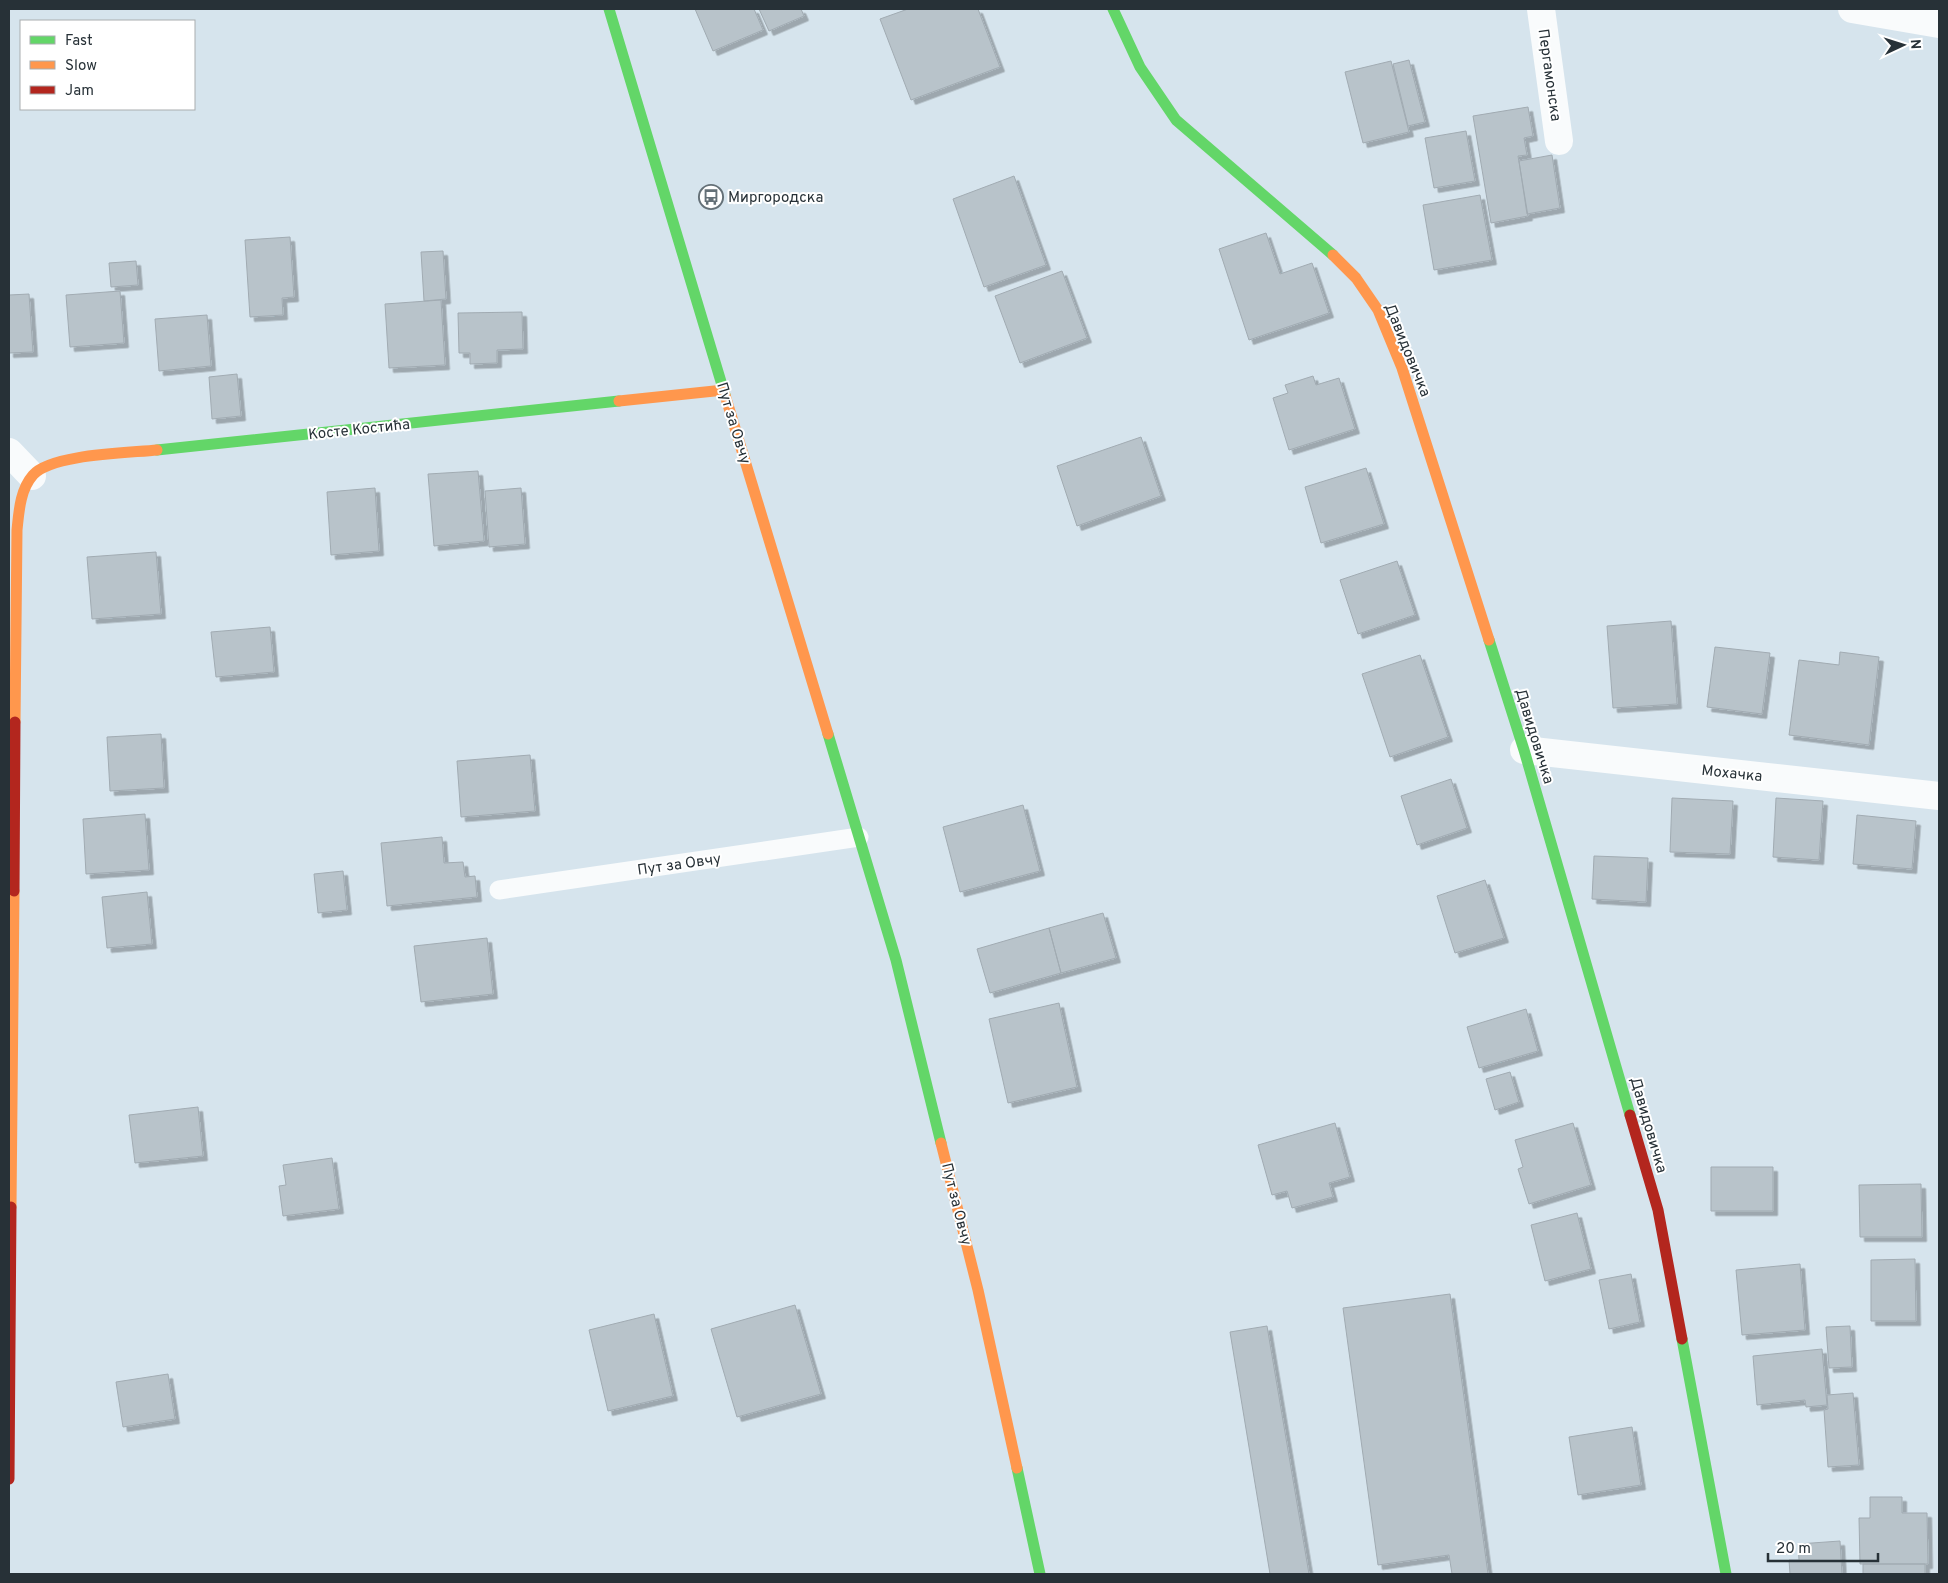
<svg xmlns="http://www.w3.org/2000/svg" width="1948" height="1583" font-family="Overpass,sans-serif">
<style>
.building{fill:#b8c3ca;stroke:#a1abb2;filter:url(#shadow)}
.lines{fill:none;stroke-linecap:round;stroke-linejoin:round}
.lane{stroke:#f9fbfc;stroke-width:19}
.street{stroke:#f9fbfc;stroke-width:28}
.fast{stroke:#63d668;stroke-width:11}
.slow{stroke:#ff974d;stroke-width:11}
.jam{stroke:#b3261e;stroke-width:11}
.labels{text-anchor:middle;stroke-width:4;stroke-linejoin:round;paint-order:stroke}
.street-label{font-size:15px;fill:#273137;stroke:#fff}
.poi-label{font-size:15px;fill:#273137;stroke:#fff;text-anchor:start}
</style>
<defs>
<filter id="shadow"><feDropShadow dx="4.5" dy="4.5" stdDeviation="0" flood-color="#0004"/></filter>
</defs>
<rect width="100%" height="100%" fill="#d6e4ed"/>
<!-- building -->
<path class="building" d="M695,9H754L763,30L713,51Z
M759,9H801L804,16L769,31Z
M908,9H978L1000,67L911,100L880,19Z
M1409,60L1425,122L1408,126L1393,64Z
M1391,61L1409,132L1363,143L1345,72Z
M1528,107L1533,136L1524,138L1527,155L1518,156L1528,216L1491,223L1473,116Z
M1466,131L1475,181L1434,188L1425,138Z
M1552,155L1560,208L1527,214L1519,161Z
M1014,176L1046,265L984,287L953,199Z
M1480,195L1492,260L1434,270L1423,205Z
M1266,233L1280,274L1312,263L1329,313L1249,340L1219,249Z
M290,237L294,297L282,298L283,315L250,317L245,240Z
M443,251L446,299L424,301L421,252Z
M136,261L138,285L111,287L109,263Z
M1062,271L1087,338L1020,363L995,296Z
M120,291L124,343L70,347L66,295Z
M29,294L33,352L9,353V295Z
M441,300L445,365L389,368L385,304Z
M522,312L523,349L497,350V363L470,364V353H459L458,313Z
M207,315L211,366L159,371L155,319Z
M237,374L241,416L212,419L209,377Z
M1313,376L1316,385L1339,378L1355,429L1289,450L1273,398L1288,393L1285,385Z
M1141,437L1161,496L1077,526L1057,466Z
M1366,468L1384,524L1321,543L1305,487Z
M478,471L484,541L434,546L428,474Z
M375,488L379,551L331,555L327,492Z
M521,488L525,544L489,547L485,491Z
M156,552L161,614L92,619L87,557Z
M1397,561L1415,615L1358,634L1340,580Z
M1671,621L1677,704L1613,708L1607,626Z
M270,627L274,672L216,677L211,632Z
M1715,647L1770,653L1762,714L1707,707Z
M1840,652L1879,657L1869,745L1789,735L1799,660L1839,665Z
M1420,655L1448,737L1390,757L1362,674Z
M161,734L164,788L110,791L107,737Z
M530,755L535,811L461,817L457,761Z
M1451,779L1467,828L1417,845L1401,796Z
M1672,798L1733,801L1730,854L1670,852Z
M1776,798L1823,801L1819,860L1773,857Z
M1023,805L1040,871L960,892L943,827Z
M145,814L149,870L86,874L83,819Z
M1857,815L1916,821L1912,869L1853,864Z
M442,837L444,863L463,862L465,877L475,876L477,897L387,906L381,843Z
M1594,856L1648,858L1646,902L1592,899Z
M343,871L347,910L318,913L314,874Z
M1485,880L1504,938L1455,953L1437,896Z
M147,892L152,944L107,948L102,897Z
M1103,913L1116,958L1061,973L1049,928Z
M1049,928L1061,973L990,993L977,949Z
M487,938L493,994L421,1002L414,946Z
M1059,1003L1077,1087L1008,1103L989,1019Z
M1526,1009L1538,1051L1479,1068L1467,1027Z
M1510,1072L1519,1102L1495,1110L1486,1079Z
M198,1107L203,1156L135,1163L129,1115Z
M1335,1123L1350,1177L1329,1183L1333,1197L1292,1208L1287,1191L1272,1195L1258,1145Z
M1573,1123L1591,1185L1529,1204L1518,1169L1523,1167L1515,1140Z
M332,1158L339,1209L283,1216L279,1186L286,1185L283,1165Z
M1711,1167H1773V1211H1711Z
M1921,1184L1922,1237H1860L1859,1185Z
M1577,1213L1591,1269L1545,1281L1531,1225Z
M1915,1259L1916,1321H1871V1260Z
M1800,1264L1805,1330L1742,1335L1736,1270Z
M1631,1274L1640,1322L1609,1329L1599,1280Z
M1450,1294L1488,1574H1452L1449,1555L1378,1565L1343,1308Z
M795,1305L821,1394L737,1417L711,1329Z
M654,1314L673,1396L608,1411L589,1330Z
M1267,1326L1309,1574H1270L1230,1332Z
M1850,1326L1852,1367L1829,1368L1826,1327Z
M1822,1349L1827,1405L1806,1407L1805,1400L1757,1405L1753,1356Z
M168,1374L175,1419L123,1427L116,1382Z
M1853,1393L1859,1465L1828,1467L1824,1410L1828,1409L1827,1395Z
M1632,1427L1641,1485L1578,1495L1569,1437Z
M1870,1497H1902V1513H1927L1928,1564H1860L1859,1518H1870Z
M1840,1541L1842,1574H1790L1789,1560H1799L1798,1544Z
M1863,1564H1925V1574H1863Z"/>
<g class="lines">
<!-- lane -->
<path class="lane" d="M499,890L859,837"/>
<!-- street -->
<path class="street" d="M1541,9L1559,141
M1852,9L1939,24
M9,452L32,476
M1524,750L1939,796"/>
<!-- fast -->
<path class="fast" d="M609,9L725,395
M1113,9L1140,67L1176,120L1333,255
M157,450L619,401
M1489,640L1524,750L1630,1115
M828,734L896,960L941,1143
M1682,1339L1726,1574
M1017,1468L1040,1574"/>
<!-- slow -->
<path class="slow" d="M1333,255L1356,278L1378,310L1402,368L1489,640
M725,395L828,734
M619,401L724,390
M15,722L17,530C19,511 20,490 33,475C51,454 129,453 157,450
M941,1143L978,1290L1017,1468
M11,1207L14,891"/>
<!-- jam -->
<path class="jam" d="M14,891L15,722
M1630,1115L1658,1210L1682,1339
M9,1479L11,1207"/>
</g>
<!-- icons -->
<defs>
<symbol id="bus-ring" viewBox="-11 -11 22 22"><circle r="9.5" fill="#fff" stroke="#647077" stroke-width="1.5"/><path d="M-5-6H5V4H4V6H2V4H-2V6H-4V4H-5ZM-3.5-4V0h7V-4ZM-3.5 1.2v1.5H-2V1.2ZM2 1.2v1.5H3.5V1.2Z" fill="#647077"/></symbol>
</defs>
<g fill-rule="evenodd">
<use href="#bus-ring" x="697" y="183" width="28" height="28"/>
</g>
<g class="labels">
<!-- street labels -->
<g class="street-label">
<text transform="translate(1550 75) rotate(82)" y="5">Пергамонска</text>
<text transform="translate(1408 350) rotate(68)" y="5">Давидовичка</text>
<text transform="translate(734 423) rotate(73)" y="5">Пут за Овчу</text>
<text transform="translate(359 429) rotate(-6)" y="5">Косте Костића</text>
<text transform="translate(1535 736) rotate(73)" y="5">Давидовичка</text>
<text transform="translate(1732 773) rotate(6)" y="5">Мохачка</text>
<text transform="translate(679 864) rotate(-8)" y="5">Пут за Овчу</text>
<text transform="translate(1649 1125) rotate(74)" y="5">Давидовичка</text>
<text transform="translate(957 1204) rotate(76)" y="5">Пут за Овчу</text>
</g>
<!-- poi labels -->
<g class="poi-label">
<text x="728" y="202">Миргородска</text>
</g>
</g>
<!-- border -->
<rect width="1948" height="1583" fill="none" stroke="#273137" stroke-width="20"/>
<!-- legend -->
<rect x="20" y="20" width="175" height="90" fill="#ffffff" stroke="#a9adaf"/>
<rect x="30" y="36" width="25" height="8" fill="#63d668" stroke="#a9adaf"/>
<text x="65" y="45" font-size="15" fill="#273137">Fast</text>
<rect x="30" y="61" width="25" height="8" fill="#ff974d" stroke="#a9adaf"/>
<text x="65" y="70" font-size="15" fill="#273137">Slow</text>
<rect x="30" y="86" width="25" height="8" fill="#b3261e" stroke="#a9adaf"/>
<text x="65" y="95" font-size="15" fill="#273137">Jam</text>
<!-- north arrow -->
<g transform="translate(1903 45) rotate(86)" stroke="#ffffff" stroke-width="4" paint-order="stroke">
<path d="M0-4L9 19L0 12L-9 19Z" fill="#273137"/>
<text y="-8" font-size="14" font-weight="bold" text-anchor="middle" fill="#273137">N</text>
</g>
<!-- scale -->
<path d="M1768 1553v8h110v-8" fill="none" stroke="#273137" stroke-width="2.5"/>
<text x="1776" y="1553" font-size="15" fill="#273137" stroke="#ffffff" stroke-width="4" paint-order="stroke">20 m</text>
</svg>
